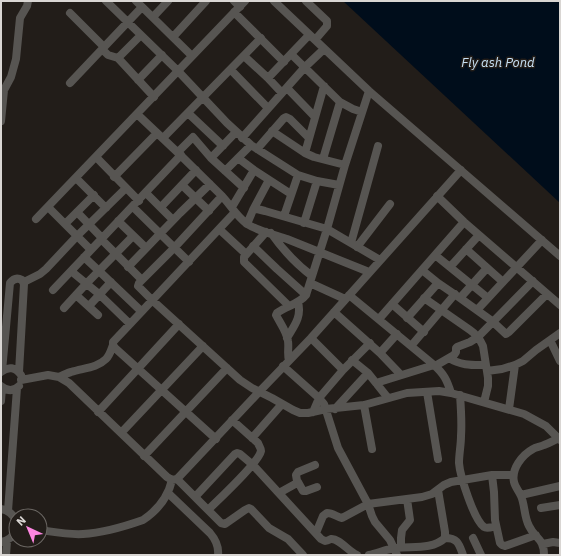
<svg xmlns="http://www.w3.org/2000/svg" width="561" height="556" font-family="'IBM Plex Sans',sans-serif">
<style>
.water{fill:#000d1b}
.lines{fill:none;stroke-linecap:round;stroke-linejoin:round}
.minor{stroke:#575552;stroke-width:8}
.labels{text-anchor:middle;stroke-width:3;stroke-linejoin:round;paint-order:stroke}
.water-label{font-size:13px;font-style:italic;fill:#c7e0f4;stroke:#221d19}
</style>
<rect width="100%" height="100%" fill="#221d19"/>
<!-- water -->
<path class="water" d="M343,1H560V203Z"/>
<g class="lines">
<!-- minor -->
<path class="minor" d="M106,1L178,71L227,123L251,145L298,175L317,181L339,185
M136,1L192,56
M234,1L240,7
M274,1L369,91L560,256
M306,1L327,21V26L315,40
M234,12L284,62
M70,13L104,47
M153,17L168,1
M173,37L206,1
M102,49L108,55L118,58L154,97
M291,54L340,102L353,109L362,112
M244,56L268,78L282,93
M118,58L141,35
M231,70L268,108
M268,78L309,35
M138,80L162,55
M70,83L142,7
M287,88L315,117
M188,113L223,146
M137,114C165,140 193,167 221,195C230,204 236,216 247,224C258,231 275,235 287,239C314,250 342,261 369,272
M1,121L4,90L11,77L16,59L20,18L27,6L28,1
M272,131L305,153L314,157L345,165
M163,138L261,38
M242,138L305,67L324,49
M257,149L284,118L286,117L290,119L309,138
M178,152L193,137L211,158L244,188
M305,153L324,86
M96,157L139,201
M211,158L236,132
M238,158L254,170L291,194
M323,159L340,102
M225,171L251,145
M114,177L157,133
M76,178L106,208
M182,185L209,211
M146,193L173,220
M222,196L174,248L139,283L138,286L152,300L240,380L252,388L272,398L293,410L300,413H308L326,409L364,405L407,393L439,391L451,393L524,414L546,426L560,440
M437,196L464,222L560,305
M48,207L91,250
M133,207L189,262
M161,207L196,170
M232,207L254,170
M253,210L269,180
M77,212L102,238
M284,216L298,175
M36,219L245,1
M118,221L146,248
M304,223L317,181
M65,224L94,195
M247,224L253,210L257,209L265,211L327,229L380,260
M219,229L246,254
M266,232L244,257V262L289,306
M271,233C283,250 296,264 312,276
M101,239L142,280
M351,243L378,146
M253,246L277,269L306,295
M357,247L390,204
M466,249L503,282
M435,255L488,298
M84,257L99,271L141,311
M128,267L180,213L210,184
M450,267L479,235
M422,270L438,283L460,298L492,321L506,334L509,332L547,294
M71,271L99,294L130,324L235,212
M24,282L40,274L46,269L77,236L126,188
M310,283L345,299
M53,290L181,155
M76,295L98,315
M349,295L434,365C444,374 447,380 451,393
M424,298L470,330C476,334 480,339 483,346L488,378V386L484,402
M460,298L487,268
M392,304L424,332
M89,306L111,282
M64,308L86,284L133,236
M477,310L542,240
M334,312L380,353L401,375
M407,318L438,283
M379,319L464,222
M130,324L113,342V345L115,348L216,439
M287,338C294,326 302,317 298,302
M311,338L343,370
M550,340L560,361
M411,346L455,294
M380,353L397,334
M449,358C461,366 473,365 486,365
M289,360C287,354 289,348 288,341C287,332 280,323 276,315L277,313C286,306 299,304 306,295L327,229L345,165L369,91
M352,360L368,373L388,398
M283,366L319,398L343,370L370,343
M435,366L454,355L456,352V348L457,347L470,342L478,337L533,281
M2,371L10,283C13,279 17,277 22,280L24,284L19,372
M487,371L502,369L515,365L523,361L536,350L560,333
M1,372C8,366 16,367 21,375
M59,377C63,375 67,373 71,372C83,368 97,368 106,359C110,355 111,350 113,345
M21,380L48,375L59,377L69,383L167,477L172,480L177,479L259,392L311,338L461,170
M376,383L434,365
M1,386C7,391 13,392 19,386
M427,392L438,459
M460,395C461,409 462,422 461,436C461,445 459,454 459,463C460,476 474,520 484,527C487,529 492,527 496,526
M1,401L2,387
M364,405L372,449
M335,409L368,373
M509,409L515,365
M98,412L179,324
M313,412L319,398L324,404L338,448L368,504L372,516L375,522L390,540L397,555
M121,433L203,346
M252,438L282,404
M144,456L227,368
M492,475L494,492L495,520L500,543L502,545L505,546L536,535
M177,479L195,497L235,454L237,453L240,454L253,465L321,539L325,541C327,541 329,540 331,539C339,538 349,552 357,555
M298,482L303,491H306L317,487
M168,493L210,533C216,540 219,546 218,555
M279,493L297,483V481L296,475L298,472L315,465
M521,495L560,486
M195,497L208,510C218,500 259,462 261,451C261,448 259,446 258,443L232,420
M541,508L560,505
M1,509C8,510 13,514 16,521
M208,510L221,523L225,524L245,510L249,508L251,509L269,528L281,535L288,539L303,555
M8,511L17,388
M40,530C54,532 69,535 83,534C102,533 126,526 143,520C158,510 168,497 172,480
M316,533L323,516L327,513C333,513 337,517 342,518L368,504L422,497L432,494L444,485L451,482L492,475H513
M445,538C458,538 459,544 463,555
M473,538L481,555
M1,542C8,541 13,537 16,530
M543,544L553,542L560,543
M401,547V538L402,530L410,520L407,499
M6,555L7,541
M369,555C378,553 387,549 396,548C412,546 432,550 445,538V532L438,490
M544,555C544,538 535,539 529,526C524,517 525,505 521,496C519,491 515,487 514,482C511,469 522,455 533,449C536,447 540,447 544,445C549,443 554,441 558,438"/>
</g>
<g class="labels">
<!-- water labels -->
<g class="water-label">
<text x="498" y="67">Fly ash Pond</text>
</g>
</g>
<!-- border -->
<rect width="561" height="556" fill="none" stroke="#d9d6d3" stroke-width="4"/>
<!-- north arrow -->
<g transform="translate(28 528) rotate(316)"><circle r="19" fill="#221d19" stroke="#6b6763"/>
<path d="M0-3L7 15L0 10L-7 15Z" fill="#fe86e1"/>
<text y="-6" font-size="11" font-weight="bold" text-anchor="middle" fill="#d9d6d3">N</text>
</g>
</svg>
